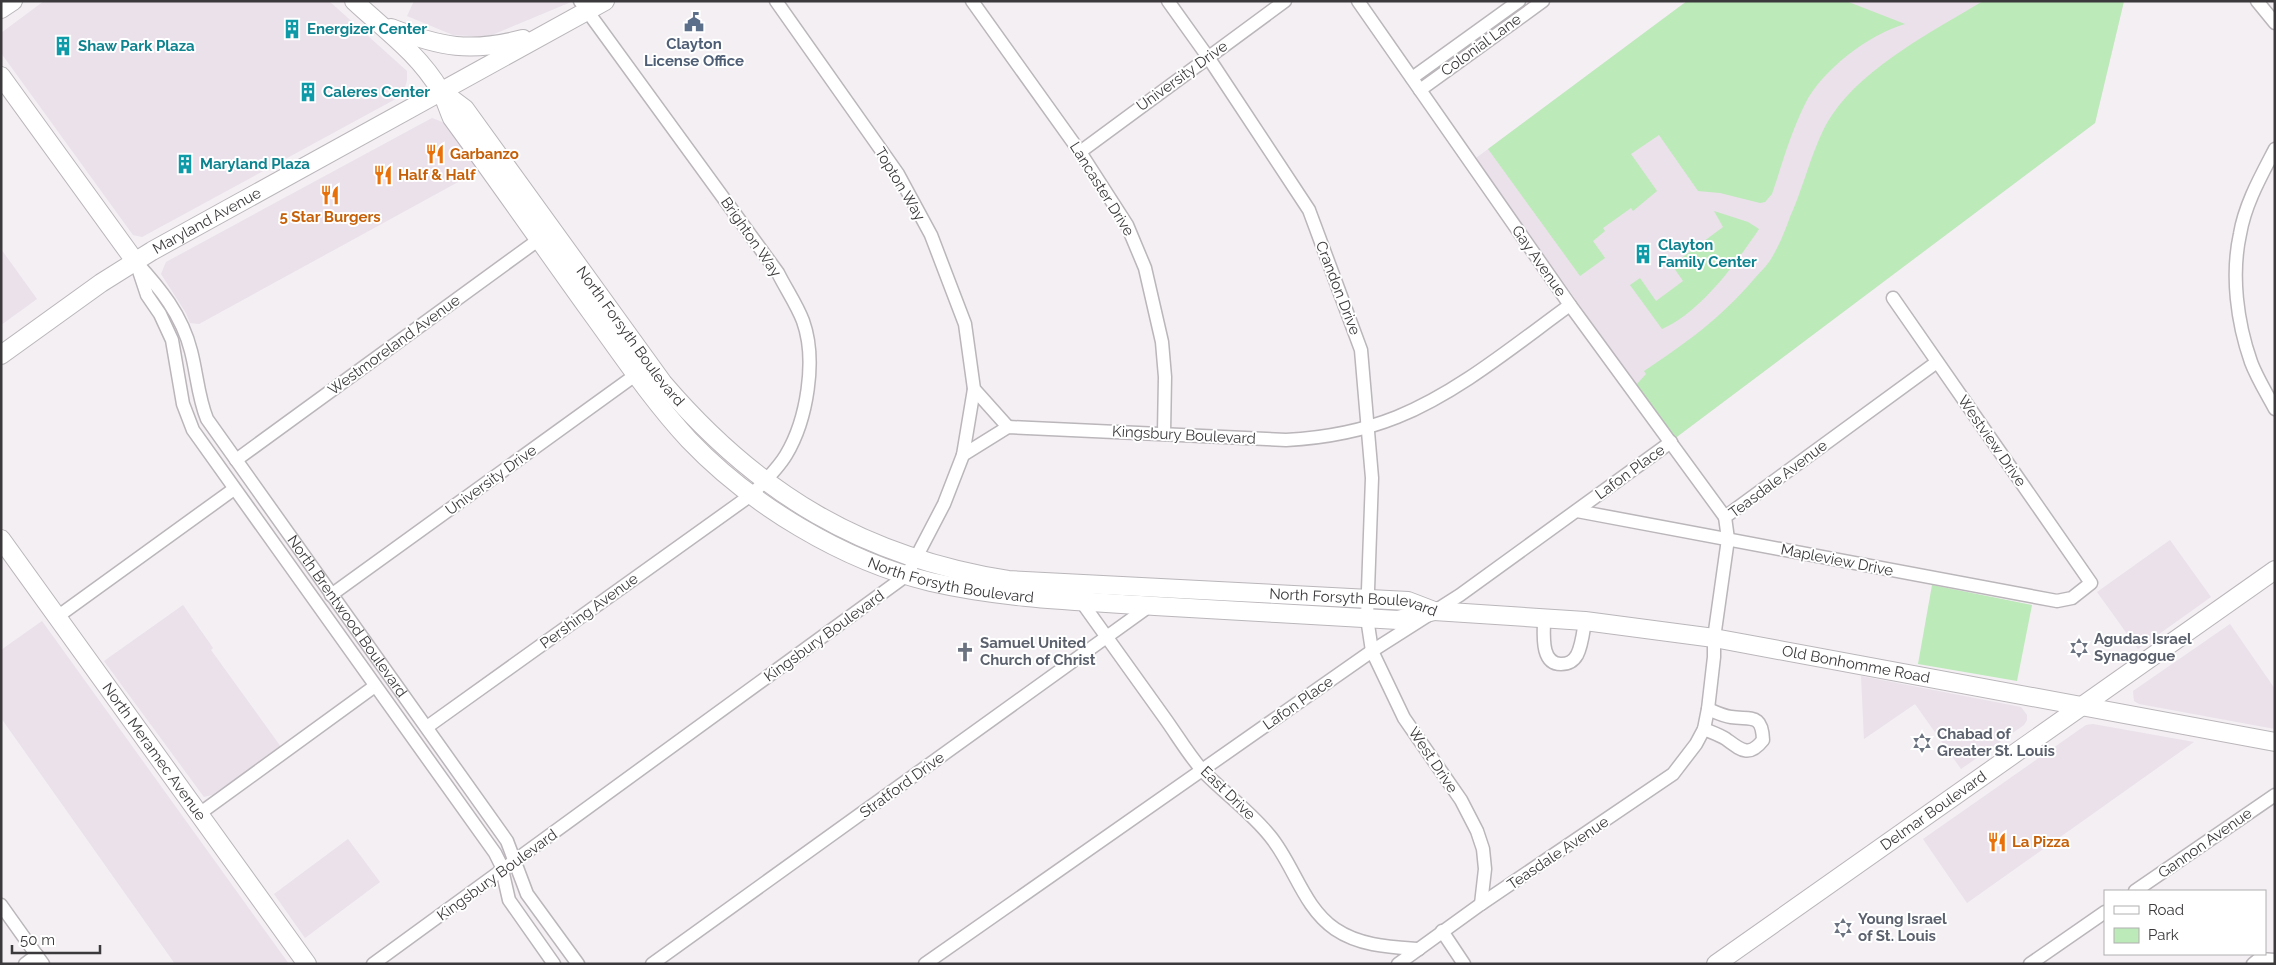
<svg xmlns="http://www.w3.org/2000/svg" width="2276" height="965" font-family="Raleway,sans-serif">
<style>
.built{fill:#eae1ea}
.green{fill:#bceab8}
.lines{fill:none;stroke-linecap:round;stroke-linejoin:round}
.street-casing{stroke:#bab6ba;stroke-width:15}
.secondary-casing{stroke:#bab6ba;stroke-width:20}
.street{stroke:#fff;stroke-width:12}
.secondary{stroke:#fff;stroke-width:18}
.labels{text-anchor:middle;stroke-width:4;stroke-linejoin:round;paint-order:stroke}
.culture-label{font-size:15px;font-weight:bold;fill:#0d838f;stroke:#fff;text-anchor:start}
.service-label{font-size:15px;font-weight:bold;fill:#4e5e75;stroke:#fff}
.street-label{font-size:15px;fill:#3b393b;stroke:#fff}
.food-label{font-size:15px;font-weight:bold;fill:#c56008;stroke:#fff;text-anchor:start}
.worship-label{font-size:15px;font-weight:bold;fill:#5b616d;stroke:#fff;text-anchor:start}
</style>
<rect width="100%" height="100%" fill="#f3eff3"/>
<!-- built -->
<path class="built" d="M44,1H329L407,71V80L403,95L142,237L133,235L1,53V33Z
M414,1H570L571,2L487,37L453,35L407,16Z
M1687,1H2124L2095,123L1674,439L1476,158Z
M432,118L445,123L480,170L199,324L190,323L186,313L161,274L166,262Z
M1,249L37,299L1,325Z
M2170,540L2211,597L2138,649L2097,592Z
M183,605L213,648L211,650L281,747L212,795L204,797L104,661Z
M42,621L289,964H175L1,718V650Z
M2230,624L2275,689V729L2139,704L2134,701L2133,691Z
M1861,676L2021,707L2027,715V720L2024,725L1961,769L1915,704L1864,739Z
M2093,724L2194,742L1967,903L1923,839L2086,725Z
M348,839L380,882L305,938L274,894Z"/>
<!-- green -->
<path class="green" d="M1687,1H1846L1905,24C1869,34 1822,70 1805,104C1791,132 1782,164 1772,194L1765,202L1760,203L1720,193L1698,191L1659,135L1631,154L1657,191L1633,211L1631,208L1603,228L1605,231L1593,241L1605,258L1580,276L1488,149Z
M1983,1H2124L2095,123L1674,439L1636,385L1646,374L1644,371C1685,344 1722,317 1754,279C1760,272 1767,266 1771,259C1779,246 1785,231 1790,217C1804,187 1814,141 1832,115C1866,65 1932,32 1983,1Z
M1523,4H1526L1527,7L1439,69L1436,68Z
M1714,211L1748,222L1759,229C1736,263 1701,312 1662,329L1630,285L1640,278L1656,301L1683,281L1672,265L1723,227Z
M1932,585L2032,605L2017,681L1918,664Z"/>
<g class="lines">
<defs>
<g id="street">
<path d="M776,1L898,174L931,235L965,324L974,389L1008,427"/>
<path d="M972,1L1080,152L1127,225L1145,268L1162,342L1165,377L1164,433"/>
<path d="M1168,1L1208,57L1309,210L1361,350L1372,478L1367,618L1372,651L1404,718L1461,800L1477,831L1483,849L1485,869L1481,904"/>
<path d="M1358,1L1570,305L1725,517"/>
<path d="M2257,1L2275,23"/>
<path d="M1412,78L1519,1"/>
<path d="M1420,90L1543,1"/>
<path d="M2275,149C2261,176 2245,204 2240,234C2231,275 2237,322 2251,362C2257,378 2267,394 2275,409"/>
<path d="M1080,152L1285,1"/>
<path id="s1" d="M135,261C160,288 182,315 191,351C197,374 198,397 207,419L507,841L527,894L578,964"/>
<path d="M138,268L147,295L160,314L172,340L183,404L193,430L495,853L501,865L509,900L554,964"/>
<path d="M963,455L974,389"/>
<path d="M236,460L545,235"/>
<path d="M1577,511L2057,601L2072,598L2091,583L1893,298"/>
<path d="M331,595L641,371"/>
<path d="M1078,597C1107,637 1135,677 1164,717C1177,735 1188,754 1202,770C1224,793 1250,811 1270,836C1294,865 1303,907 1335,929C1360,946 1390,947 1419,949"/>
<path d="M57,617L234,489"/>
<path d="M1544,619C1544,633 1540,664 1561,664C1568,664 1573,662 1577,655C1582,645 1583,633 1585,621"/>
<path d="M427,727L751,495C763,483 777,470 786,455C807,420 817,360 803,321C797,305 786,289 778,273L580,1"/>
<path d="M1704,729C1711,732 1720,735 1726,739C1741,750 1749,758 1763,740C1762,713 1751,720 1731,717C1723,716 1715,712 1708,709"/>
<path d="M199,814L375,686"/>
<path d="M2135,891L2275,795"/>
<path d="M1,905L43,964"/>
<path d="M1442,931L1464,964"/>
<path d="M25,964L37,955"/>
<path d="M373,964L907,575L944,504L963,455L1008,427L1286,440C1324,438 1362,431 1397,417C1459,392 1516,344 1570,305"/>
<path d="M652,964L1151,605"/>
<path d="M925,964L1372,651L1460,595L1671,442"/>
<path d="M1398,964L1481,904L1673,774L1696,744L1704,729L1708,709L1714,657V638L1728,539L1725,517L1937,362"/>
<path d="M2030,964L2105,912"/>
<path d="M2253,964L2259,959L2275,960"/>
</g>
<g id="secondary">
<path id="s2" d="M354,1C385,30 418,53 440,90C445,98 448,109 452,118C499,182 544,247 590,311C622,355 652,400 689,440C751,505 843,561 931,582C1005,599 1080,601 1155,606C1236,611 1317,615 1398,620L1434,611"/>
<path d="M1,9L13,1"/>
<path d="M391,28C441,47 470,53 523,39"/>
<path d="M1,76L135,261"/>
<path id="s3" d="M441,91L465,109L663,383C758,494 863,557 1008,580L1408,601L1434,611L1585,621L1714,638L2275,742"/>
<path id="s4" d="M1,355L101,283L152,251L605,1"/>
<path id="s5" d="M1,539L307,964"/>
<path id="s6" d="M1716,964L2275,570"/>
</g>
</defs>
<!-- street casing -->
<use href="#street" class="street-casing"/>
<!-- secondary casing -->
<use href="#secondary" class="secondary-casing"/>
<!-- street -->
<use href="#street" class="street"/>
<!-- secondary -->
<use href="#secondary" class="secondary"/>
</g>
<!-- icons -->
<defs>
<symbol id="civic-bare" viewBox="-9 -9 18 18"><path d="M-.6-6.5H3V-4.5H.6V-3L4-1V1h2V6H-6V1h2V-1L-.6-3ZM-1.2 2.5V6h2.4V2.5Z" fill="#5c6f8a" stroke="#fff" stroke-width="2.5" paint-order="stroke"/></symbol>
<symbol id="building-bare" viewBox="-9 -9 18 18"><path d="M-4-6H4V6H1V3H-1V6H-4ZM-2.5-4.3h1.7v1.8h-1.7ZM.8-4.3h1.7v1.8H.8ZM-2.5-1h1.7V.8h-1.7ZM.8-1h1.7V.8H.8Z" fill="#0f9aa8" stroke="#fff" stroke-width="2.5" paint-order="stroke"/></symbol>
<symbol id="restaurant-bare" viewBox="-9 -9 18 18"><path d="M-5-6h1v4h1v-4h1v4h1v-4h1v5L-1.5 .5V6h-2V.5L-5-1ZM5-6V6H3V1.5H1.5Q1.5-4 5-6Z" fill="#e8710a" stroke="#fff" stroke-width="2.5" paint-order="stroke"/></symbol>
<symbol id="synagogue-bare" viewBox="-9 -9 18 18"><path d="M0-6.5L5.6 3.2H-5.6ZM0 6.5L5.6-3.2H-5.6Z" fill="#6b7280" stroke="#fff" stroke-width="2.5" paint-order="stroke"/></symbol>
<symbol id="church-bare" viewBox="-9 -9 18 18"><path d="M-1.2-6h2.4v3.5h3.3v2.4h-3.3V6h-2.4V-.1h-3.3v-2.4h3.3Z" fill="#6b7280" stroke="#fff" stroke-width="2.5" paint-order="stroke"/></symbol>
</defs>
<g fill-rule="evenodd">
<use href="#civic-bare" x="680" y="8" width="28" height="28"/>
<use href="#building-bare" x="278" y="15" width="28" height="28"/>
<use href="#building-bare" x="49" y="32" width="28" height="28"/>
<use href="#building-bare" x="294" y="78" width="28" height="28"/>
<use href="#restaurant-bare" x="421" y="140" width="28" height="28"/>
<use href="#building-bare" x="171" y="150" width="28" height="28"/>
<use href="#restaurant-bare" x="369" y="161" width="28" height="28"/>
<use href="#restaurant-bare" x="316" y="181" width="28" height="28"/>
<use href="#building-bare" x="1629" y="240" width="28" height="28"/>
<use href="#synagogue-bare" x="2065" y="634" width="28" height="28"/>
<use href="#church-bare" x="951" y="638" width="28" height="28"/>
<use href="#synagogue-bare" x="1908" y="729" width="28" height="28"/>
<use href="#restaurant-bare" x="1983" y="828" width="28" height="28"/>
<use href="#synagogue-bare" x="1829" y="914" width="28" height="28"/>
</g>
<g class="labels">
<!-- culture labels -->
<g class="culture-label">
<text x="307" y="34">Energizer Center</text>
<text x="78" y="51">Shaw Park Plaza</text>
<text x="323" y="97">Caleres Center</text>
<text x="200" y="169">Maryland Plaza</text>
<text x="1658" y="250">Clayton<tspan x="1658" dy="17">Family Center</tspan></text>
</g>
<!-- service labels -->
<g class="service-label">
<text x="694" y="49">Clayton<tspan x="694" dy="17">License Office</tspan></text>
</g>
<!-- street labels -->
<g class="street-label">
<text transform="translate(1481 45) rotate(-36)" y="5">Colonial Lane</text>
<text transform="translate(1182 76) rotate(-36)" y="5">University Drive</text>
<text transform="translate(900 184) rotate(59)" y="5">Topton Way</text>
<text transform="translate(1102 189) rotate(58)" y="5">Lancaster Drive</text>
<text dy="5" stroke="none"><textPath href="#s4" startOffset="246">Maryland Avenue</textPath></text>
<text transform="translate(751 237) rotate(55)" y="5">Brighton Way</text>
<text transform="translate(1539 261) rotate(55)" y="5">Gay Avenue</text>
<text transform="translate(1338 288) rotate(69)" y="5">Crandon Drive</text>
<text dy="5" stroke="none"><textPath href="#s3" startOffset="311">North Forsyth Boulevard</textPath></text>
<text transform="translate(394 345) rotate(-36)" y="5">Westmoreland Avenue</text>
<text transform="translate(1184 435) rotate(3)" y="5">Kingsbury Boulevard</text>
<text transform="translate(1992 441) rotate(55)" y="5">Westview Drive</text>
<text transform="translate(1630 472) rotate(-36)" y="5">Lafon Place</text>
<text transform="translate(1778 479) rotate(-37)" y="5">Teasdale Avenue</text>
<text transform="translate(491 480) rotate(-36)" y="5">University Drive</text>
<text transform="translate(1837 560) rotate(11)" y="5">Mapleview Drive</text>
<text dy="5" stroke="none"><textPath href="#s2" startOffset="858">North Forsyth Boulevard</textPath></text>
<text dy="5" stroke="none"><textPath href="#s3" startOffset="1121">North Forsyth Boulevard</textPath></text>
<text transform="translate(589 611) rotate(-36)" y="5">Pershing Avenue</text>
<text dy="5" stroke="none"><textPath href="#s1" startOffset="419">North Brentwood Boulevard</textPath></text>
<text transform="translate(824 636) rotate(-36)" y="5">Kingsbury Boulevard</text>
<text dy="5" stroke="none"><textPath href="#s3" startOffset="1629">Old Bonhomme Road</textPath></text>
<text transform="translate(1298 703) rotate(-35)" y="5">Lafon Place</text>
<text dy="5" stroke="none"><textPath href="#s5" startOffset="262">North Meramec Avenue</textPath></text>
<text transform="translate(1433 760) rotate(56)" y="5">West Drive</text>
<text transform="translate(902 785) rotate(-36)" y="5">Stratford Drive</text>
<text transform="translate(1228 793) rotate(44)" y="5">East Drive</text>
<text dy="5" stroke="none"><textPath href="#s6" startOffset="266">Delmar Boulevard</textPath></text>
<text transform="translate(2205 843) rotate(-35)" y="5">Gannon Avenue</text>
<text transform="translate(1558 853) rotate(-34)" y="5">Teasdale Avenue</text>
<text transform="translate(497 875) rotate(-36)" y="5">Kingsbury Boulevard</text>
</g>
<!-- food labels -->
<g class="food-label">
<text x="450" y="159">Garbanzo</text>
<text x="398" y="180">Half &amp; Half</text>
<text x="330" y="222" text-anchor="middle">5 Star Burgers</text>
<text x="2012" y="847">La Pizza</text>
</g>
<!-- worship labels -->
<g class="worship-label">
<text x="2094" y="644">Agudas Israel<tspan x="2094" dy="17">Synagogue</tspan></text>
<text x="980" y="648">Samuel United<tspan x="980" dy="17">Church of Christ</tspan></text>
<text x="1937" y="739">Chabad of<tspan x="1937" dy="17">Greater St. Louis</tspan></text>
<text x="1858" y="924">Young Israel<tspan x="1858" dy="17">of St. Louis</tspan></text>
</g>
</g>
<!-- border -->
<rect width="2276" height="965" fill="none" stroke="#3b393b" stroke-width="5"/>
<!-- legend -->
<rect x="2104" y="890" width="162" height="65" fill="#ffffff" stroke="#b1b0b1"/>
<rect x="2114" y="906" width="25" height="8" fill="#ffffff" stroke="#b1b0b1"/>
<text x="2148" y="915" font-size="15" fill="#3b393b">Road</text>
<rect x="2114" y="928" width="25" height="15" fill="#bceab8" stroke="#b1b0b1"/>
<text x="2148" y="940" font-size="15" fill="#3b393b">Park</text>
<!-- scale -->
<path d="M12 945v8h88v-8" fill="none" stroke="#3b393b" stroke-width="2.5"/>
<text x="20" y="945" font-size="15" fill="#3b393b" stroke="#ffffff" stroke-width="4" paint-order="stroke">50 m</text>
</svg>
